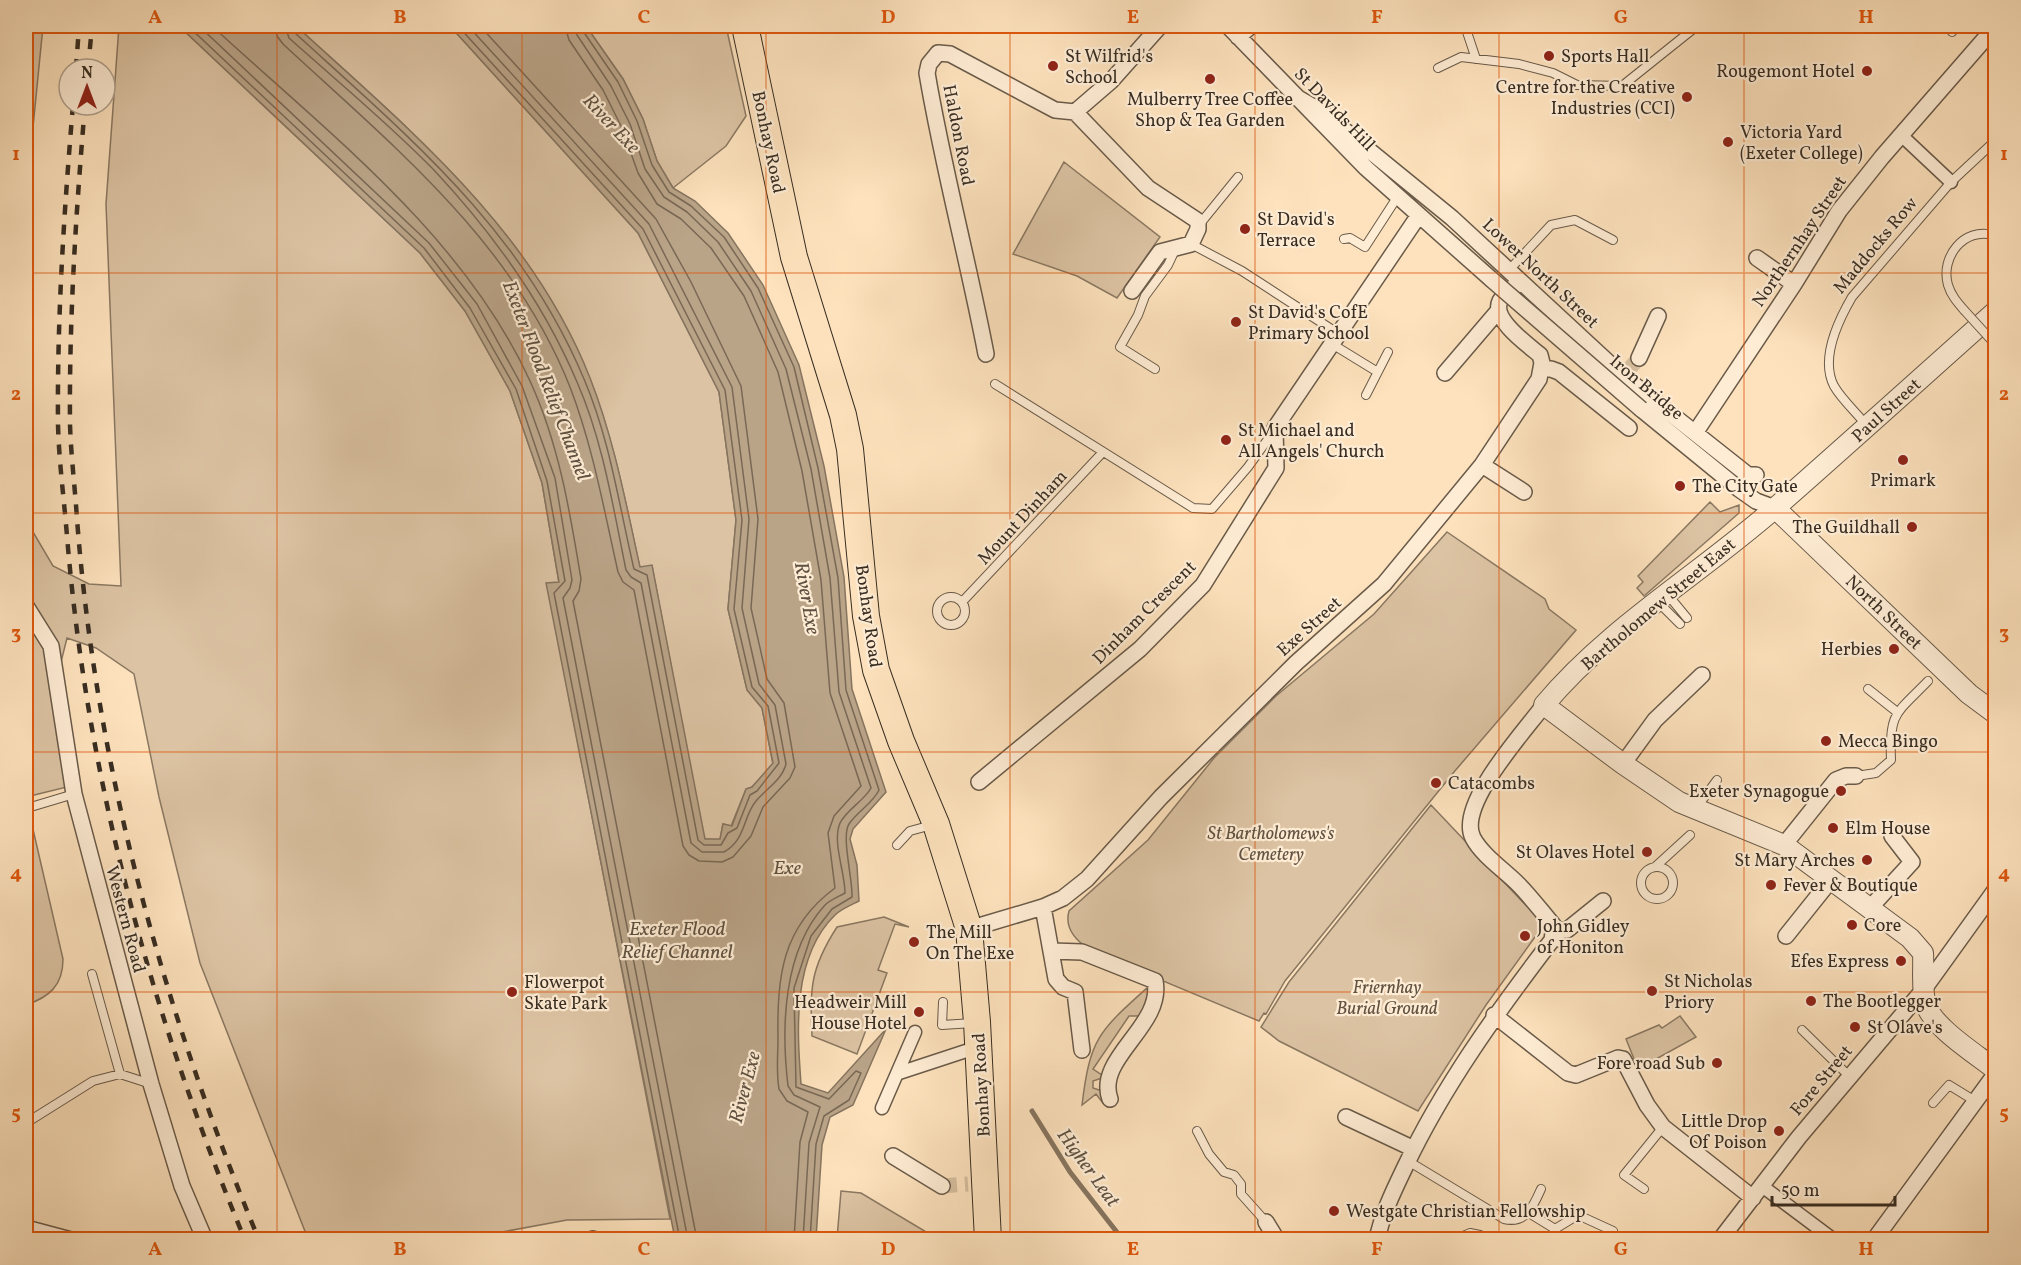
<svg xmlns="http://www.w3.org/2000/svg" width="2021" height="1265" font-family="Vollkorn,serif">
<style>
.green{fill:#dcc3a3;stroke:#8a7862;stroke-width:1.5}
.water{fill:#baa488;stroke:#86745f;stroke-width:1.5}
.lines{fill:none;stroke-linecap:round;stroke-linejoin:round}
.shore{stroke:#796855;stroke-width:1.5}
.stream{stroke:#86745f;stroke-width:5}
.minor-tunnel{stroke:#d6be9e;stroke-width:15;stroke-dasharray:15 8;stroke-linecap:butt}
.service-casing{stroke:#695a49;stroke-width:10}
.pedestrian-casing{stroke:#695a49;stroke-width:15}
.minor-casing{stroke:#695a49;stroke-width:18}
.tertiary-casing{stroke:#695a49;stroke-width:22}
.trunk-casing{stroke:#382d22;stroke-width:28}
.service{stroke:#feecd4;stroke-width:8}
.pedestrian{stroke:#feecd4;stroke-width:12}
.minor{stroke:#feecd4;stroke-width:15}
.tertiary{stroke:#feecd4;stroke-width:20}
.trunk{stroke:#fde2bd;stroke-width:26}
.rail{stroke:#382d22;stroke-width:4.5;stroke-dasharray:10 10;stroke-linecap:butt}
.service-bridge-casing{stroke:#695a49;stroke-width:10;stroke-linecap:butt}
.minor-bridge-casing{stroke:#695a49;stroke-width:18;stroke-linecap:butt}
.service-bridge{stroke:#feecd4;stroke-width:8}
.minor-bridge{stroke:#feecd4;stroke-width:15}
.grid{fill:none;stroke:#df570d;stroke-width:1.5;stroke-opacity:0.55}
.poi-dot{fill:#8f2418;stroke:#feecd4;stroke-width:2}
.labels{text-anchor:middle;stroke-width:4.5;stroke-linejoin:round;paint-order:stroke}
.poi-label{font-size:18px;fill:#382d22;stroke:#feecd4;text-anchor:start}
.street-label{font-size:18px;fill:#382d22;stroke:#feecd4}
.park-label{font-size:18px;font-style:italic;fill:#615242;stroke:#feecd4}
.water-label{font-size:20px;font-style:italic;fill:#5f5141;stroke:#feecd4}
.neatline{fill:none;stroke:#df570d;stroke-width:2}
.grid-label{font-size:20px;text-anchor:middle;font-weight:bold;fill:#df570d}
</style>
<rect width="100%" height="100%" fill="#fde2bd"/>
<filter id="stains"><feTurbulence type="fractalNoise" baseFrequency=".00333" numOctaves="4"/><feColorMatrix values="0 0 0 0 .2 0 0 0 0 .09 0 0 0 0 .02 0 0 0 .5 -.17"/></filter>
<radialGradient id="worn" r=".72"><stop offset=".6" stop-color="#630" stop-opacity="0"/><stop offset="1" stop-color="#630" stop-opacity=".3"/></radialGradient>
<!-- green -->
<path class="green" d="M26,26H43L26,198Z
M119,26H179L420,253L465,311L510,391L542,483L559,583L547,584L670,1219L567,1220L464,1239H308L200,963L159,797L134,674L96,648L67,638L60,666L67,787L26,797V520L53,566L89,584L121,586L106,204Z
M296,26H450L638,233L719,392L736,520L728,609L747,690L762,708L773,764L752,787L746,789L731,826L723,824L720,840L704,839L652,566L640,568C626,504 614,440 590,379C533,231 409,129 296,26Z
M586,26H726L746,116L726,146L673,188L657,161L643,119L623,79Z
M1064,162L1160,237L1117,298L1077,276L1013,254Z
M1710,502L1720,512L1739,505V513L1644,596L1637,588L1643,582L1638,576Z
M1447,532L1545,599L1549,609L1576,630L1454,772L1285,981L1266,1014L1264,1013L1259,1021L1163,981L1160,977C1132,966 1058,951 1069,911L1148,840L1214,758L1276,696L1374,614Z
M26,799L63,959C63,986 49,997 26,1005Z
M1431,805L1538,918L1540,930L1486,1005L1418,1111L1279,1041L1261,1027L1289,982Z
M884,917L909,927L895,924L878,970L887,973L857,1054L812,1036C810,988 810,969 837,927Z
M1147,988L1149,1001L1139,1016H1129L1093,1069L1105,1077L1093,1081V1088L1102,1091L1108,1098L1103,1103L1096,1094L1082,1105C1090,1039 1098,1032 1147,988Z
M1680,1016L1696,1037L1638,1069L1626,1039L1659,1025L1662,1028Z
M841,1191L861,1193L938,1239H837Z"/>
<!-- water -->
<path class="water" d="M179,26H296C410,130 532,230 590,378C614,439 626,504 640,567L652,565L705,839H720L723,824L732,826L746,789L752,787L773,763L762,708L747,690L728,609L736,520L719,392L638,233L450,26H586L623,79L643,119L657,161L673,188L695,201L728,233L763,285L799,365L824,466L844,577L852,689L886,792L853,829L850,839L857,865L859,901C851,905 841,909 835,915C792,957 797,1029 801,1084L828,1093L886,1029L853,1105L830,1117L822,1145L816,1239H675L546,583L559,582L542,483L510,391L465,311L420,253Z"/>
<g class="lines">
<!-- shore -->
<path class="shore" d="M188,26L424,248L470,308L516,389L547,481L565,581L554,593L680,1240
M199,26L429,243L477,304L522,386L555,478L572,580L570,588L563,598L688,1240
M212,26C327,132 464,236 530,381C559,444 570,512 581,579L579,591L573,601L697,1240
M276,26L277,36L283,44C394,147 512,241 570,387C593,447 604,510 618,572L623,582L634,590L683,846L689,855L699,861L722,862L733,857L751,836L763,807L790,778L795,767L784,703L767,679L751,608L758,519L741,386L691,282L656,219L480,26
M285,26L289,38C337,81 388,123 433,169C492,232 543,302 577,382C603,441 613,507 626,570L631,577L641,583L691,843L702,852H724C746,840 743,816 756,801C766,789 782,780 786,764L775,705L759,684L742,608L749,519L732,387L649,224L468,26
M292,26L295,33C411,139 521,229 584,379C610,440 619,505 634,569L647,575L698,840L704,845H721L728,833L737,828L750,795L757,791L779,763L768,706L752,687L734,609L742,520L725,390L643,229L458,26
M565,26L569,40L603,90L622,128L638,173L657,204L681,219L711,248L744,296L778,372L802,471L821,580L830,693L861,786L834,816L828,833L835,888C782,927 777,976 778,1038C778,1055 776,1072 779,1089L787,1101L808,1112L800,1142L794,1240
M574,26L577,35L611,86L630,124L645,169L664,197L687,212L718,242L751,291L786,369L811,469L830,578L839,692L871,788C864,801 847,809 840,823C832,842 845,872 845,893C838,897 830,900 825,905C783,951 781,1027 788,1086L794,1095L820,1107L809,1143L803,1240
M582,26L583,31L618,82L637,121L652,165L669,192L691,206L724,237L758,288L794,367L818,468L838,578L846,690L879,790C873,803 857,812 849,824C841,836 853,880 852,897L832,909L811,936L794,988L796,1087L829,1099L856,1071L861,1073L849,1100L824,1116L816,1144L810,1240"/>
<!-- stream -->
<path class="stream" d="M1032,1111L1070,1172L1123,1240"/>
<!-- minor-tunnel -->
<path class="minor-tunnel" d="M1629,369L1639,358
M942,1186L968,1184"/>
<defs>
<path id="service" d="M1465,26L1476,59
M1952,32L1957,26
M1438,68L1461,57L1519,64L1553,73L1577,85L1622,86L1697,26
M1199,225L1238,177
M1344,239L1350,238L1365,247L1398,196
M1191,244L1242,271L1339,334
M1510,269L1551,225L1575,220L1613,240
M1964,310C1957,302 1951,295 1948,285C1940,257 1964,227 1993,235
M1332,344L1376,371
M1155,369L1120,347L1138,315L1145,296L1168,265L1175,250
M995,384L1193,508L1212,509L1248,467L1273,432
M1366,395L1388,352
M1867,426C1857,413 1842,400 1834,386C1820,359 1838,321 1852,297L1951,182L1996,140
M1668,595L1687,618
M937 611a14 14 0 1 1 28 0a14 14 0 1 1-28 0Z
M962,602L1103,452
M1658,602L1680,624
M1868,689L1897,712
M1856,776L1876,773L1891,760C1889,712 1896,714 1928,681
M1690,803L1703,799L1717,780
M34,806L74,794
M897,845L910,831L932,825
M1655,867L1690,835
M1641 883a16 16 0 1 1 32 0a16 16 0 1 1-32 0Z
M1552,940L1578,950
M92,974L120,1074
M943,1002L942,1025L973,1023
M1802,1030L1849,1076
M1933,1103L1949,1085L1975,1101
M26,1123L93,1081L120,1074L151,1084
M1197,1131L1209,1154L1224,1172L1234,1175L1241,1184V1194L1266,1222
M1408,1161L1504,1219C1526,1224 1533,1207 1541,1189
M1644,1189L1624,1175L1663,1127
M1529,1213L1555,1229L1578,1215L1613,1231
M1454,1240L1470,1233L1480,1235
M1992,1240L1996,1231"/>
<path id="pedestrian" d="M1901,135L1951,182
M899,1073L966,1051
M882,1108L915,1032
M1762,1186L1834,1240"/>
<path id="minor" d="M1228,26L1366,168L1491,279
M1238,37L1251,26
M1298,98L1322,112L1452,218L1623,376L1748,475H1756
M1075,112L1148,188L1198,221V229L1191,244L1160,252L1132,291
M1757,258L1794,284
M986,354C968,260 943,168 927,73L929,64L938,53L950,54L1055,110L1075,112L1111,81L1160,26
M1639,358L1658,316
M1542,369H1551L1559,372L1629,428
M1445,373L1498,311
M1641,409L1739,489L1756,501L1775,508
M1695,433L1794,284L1839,211L1882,157L1996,26
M1482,465L1524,492
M26,606L51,646L74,794L151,1084L182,1186L205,1240
M1623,764L1655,720L1702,675
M979,782L1140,649L1203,585L1276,468L1275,428L1419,215
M1784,845L1836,780L1846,776H1856
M1043,907L1056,979L1063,987L1075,992L1082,1050
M1869,909L1912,862L1892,836
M969,929L1043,907L1063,898L1087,879L1161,797L1296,663L1384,584L1482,465L1539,379L1542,363L1540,355C1528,345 1491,319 1500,301C1504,294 1514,287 1520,281
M1555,931L1567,930L1603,901
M1786,936L1830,881
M1052,951L1082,952L1155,981C1164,1026 1095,1058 1110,1099
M1494,1015L1568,1073L1576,1075L1618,1058L1623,1059L1647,1105L1663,1127L1753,1198
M1346,1117L1414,1149
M893,1156L942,1186
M1266,1222L1277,1240
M26,1228L71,1240
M591,1240L593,1239
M1377,1240C1382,1214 1394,1190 1405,1167C1444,1085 1497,1012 1552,940L1554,926C1542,912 1531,897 1518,884C1504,870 1482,855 1473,838C1456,805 1525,731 1544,705
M1720,1240L1799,1137L1924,989L1996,889
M1874,1240L1996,1073"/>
<path id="tertiary" d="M1996,311C1922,377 1849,443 1775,508C1700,574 1609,627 1544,705L1623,764L1679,802L1784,845L1910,938L1923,953C1924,969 1921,989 1926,1005C1934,1028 1976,1054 1996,1070
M1775,508L1969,694L1996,714"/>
<path id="trunk" d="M745,26L794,257L843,415L850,449L866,616L876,670L901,741L936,824L969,929L977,1022L988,1240"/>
</defs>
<!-- service casing -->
<use href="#service" class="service-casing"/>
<!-- pedestrian casing -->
<use href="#pedestrian" class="pedestrian-casing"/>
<!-- minor casing -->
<use href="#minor" class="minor-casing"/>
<!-- tertiary casing -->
<use href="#tertiary" class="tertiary-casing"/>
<!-- trunk casing -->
<use href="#trunk" class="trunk-casing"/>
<!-- service -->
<use href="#service" class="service"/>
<!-- pedestrian -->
<use href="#pedestrian" class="pedestrian"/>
<!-- minor -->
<use href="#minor" class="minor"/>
<!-- tertiary -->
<use href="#tertiary" class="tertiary"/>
<!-- trunk -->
<use href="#trunk" class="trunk"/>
<!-- rail -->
<path class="rail" d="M1318,28L1329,26
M76,69L79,26
M88,69L92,26
M73,105C64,212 57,318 58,425C59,462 64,499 67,536C87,780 151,1014 245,1240
M85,105C76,212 69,319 70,425C71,456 75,488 77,519C96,769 163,1008 259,1240"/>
<defs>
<path id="service-bridge" d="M1964,310L1994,343"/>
<path id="minor-bridge" d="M1491,279L1641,409"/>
</defs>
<!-- service-bridge casing -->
<use href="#service-bridge" class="service-bridge-casing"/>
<!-- minor-bridge casing -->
<use href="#minor-bridge" class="minor-bridge-casing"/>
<!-- service-bridge -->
<use href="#service-bridge" class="service-bridge"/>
<!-- minor-bridge -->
<use href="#minor-bridge" class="minor-bridge"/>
</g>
<!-- grid -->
<path class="grid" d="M277,26V1240M522,26V1240M766,26V1240M1010,26V1240M1255,26V1240M1499,26V1240M1744,26V1240M26,273H1996M26,513H1996M26,752H1996M26,992H1996"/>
<!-- markers -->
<g class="poi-dot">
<circle cx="1549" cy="56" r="6"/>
<circle cx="1053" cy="66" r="6"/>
<circle cx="1867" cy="71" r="6"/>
<circle cx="1210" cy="79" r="6"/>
<circle cx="1687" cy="97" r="6"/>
<circle cx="1728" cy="142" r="6"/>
<circle cx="1245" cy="229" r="6"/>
<circle cx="1236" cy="322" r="6"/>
<circle cx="1226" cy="440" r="6"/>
<circle cx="1903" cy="460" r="6"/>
<circle cx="1680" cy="486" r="6"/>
<circle cx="1912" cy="527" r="6"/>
<circle cx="1894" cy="649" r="6"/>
<circle cx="1826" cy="741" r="6"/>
<circle cx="1436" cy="783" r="6"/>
<circle cx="1841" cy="791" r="6"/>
<circle cx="1833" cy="828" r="6"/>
<circle cx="1647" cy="852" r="6"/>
<circle cx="1867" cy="860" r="6"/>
<circle cx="1771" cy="885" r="6"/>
<circle cx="1852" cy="925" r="6"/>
<circle cx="1525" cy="936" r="6"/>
<circle cx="914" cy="942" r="6"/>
<circle cx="1901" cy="961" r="6"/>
<circle cx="1652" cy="991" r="6"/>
<circle cx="512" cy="992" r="6"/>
<circle cx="1811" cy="1001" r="6"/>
<circle cx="919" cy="1012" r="6"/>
<circle cx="1855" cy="1027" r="6"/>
<circle cx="1717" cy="1063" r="6"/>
<circle cx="1779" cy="1131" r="6"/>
<circle cx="1334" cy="1211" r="6"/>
</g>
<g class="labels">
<!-- poi labels -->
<g class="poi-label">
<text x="1065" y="62">St Wilfrid's<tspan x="1065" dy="21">School</tspan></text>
<text x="1561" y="62">Sports Hall</text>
<text x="1855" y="77" text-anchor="end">Rougemont Hotel</text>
<text x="1675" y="93" text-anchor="end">Centre for the Creative<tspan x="1675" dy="21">Industries (CCI)</tspan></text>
<text x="1210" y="105" text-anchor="middle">Mulberry Tree Coffee<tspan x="1210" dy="21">Shop &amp; Tea Garden</tspan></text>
<text x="1740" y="138">Victoria Yard<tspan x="1740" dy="21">(Exeter College)</tspan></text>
<text x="1257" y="225">St David's<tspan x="1257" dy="21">Terrace</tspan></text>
<text x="1248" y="318">St David's CofE<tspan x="1248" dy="21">Primary School</tspan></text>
<text x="1238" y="436">St Michael and<tspan x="1238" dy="21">All Angels' Church</tspan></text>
<text x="1903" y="486" text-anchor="middle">Primark</text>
<text x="1692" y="492">The City Gate</text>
<text x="1900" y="533" text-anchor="end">The Guildhall</text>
<text x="1882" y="655" text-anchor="end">Herbies</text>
<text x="1838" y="747">Mecca Bingo</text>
<text x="1448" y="789">Catacombs</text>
<text x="1829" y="797" text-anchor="end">Exeter Synagogue</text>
<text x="1845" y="834">Elm House</text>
<text x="1635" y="858" text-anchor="end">St Olaves Hotel</text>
<text x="1855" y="866" text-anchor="end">St Mary Arches</text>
<text x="1783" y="891">Fever &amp; Boutique</text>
<text x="1864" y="931">Core</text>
<text x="1537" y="932">John Gidley<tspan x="1537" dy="21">of Honiton</tspan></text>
<text x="926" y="938">The Mill<tspan x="926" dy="21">On The Exe</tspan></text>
<text x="1889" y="967" text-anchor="end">Efes Express</text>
<text x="1664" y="987">St Nicholas<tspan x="1664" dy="21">Priory</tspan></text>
<text x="524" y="988">Flowerpot<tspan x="524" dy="21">Skate Park</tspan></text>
<text x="1823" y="1007">The Bootlegger</text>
<text x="907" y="1008" text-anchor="end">Headweir Mill<tspan x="907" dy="21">House Hotel</tspan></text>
<text x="1867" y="1033">St Olave's</text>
<text x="1705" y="1069" text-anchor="end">Fore road Sub</text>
<text x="1767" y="1127" text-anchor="end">Little Drop<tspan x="1767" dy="21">Of Poison</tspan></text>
<text x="1346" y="1217">Westgate Christian Fellowship</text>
</g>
<!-- street labels -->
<g class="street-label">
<text transform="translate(1335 109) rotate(46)" y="6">St Davids Hill</text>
<text transform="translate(959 135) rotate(79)" y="6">Haldon Road</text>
<text transform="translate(769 142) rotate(78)" y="6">Bonhay Road</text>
<text transform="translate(1799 241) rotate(-56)" y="6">Northernhay Street</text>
<text transform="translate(1875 245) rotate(-50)" y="6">Maddocks Row</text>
<text transform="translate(1541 273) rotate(43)" y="6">Lower North Street</text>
<text transform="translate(1647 387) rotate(40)" y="6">Iron Bridge</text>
<text transform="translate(1886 410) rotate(-42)" y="6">Paul Street</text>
<text transform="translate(1022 517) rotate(-47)" y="6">Mount Dinham</text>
<text transform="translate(1658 604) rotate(-40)" y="6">Bartholomew Street East</text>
<text transform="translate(1144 612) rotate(-45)" y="6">Dinham Crescent</text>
<text transform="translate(1884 612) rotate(44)" y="6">North Street</text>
<text transform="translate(869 616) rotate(82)" y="6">Bonhay Road</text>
<text transform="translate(1309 626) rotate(-42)" y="6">Exe Street</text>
<text transform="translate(126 919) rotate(75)" y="6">Western Road</text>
<text transform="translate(1821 1080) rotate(-50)" y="6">Fore Street</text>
<text transform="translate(981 1085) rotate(-93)" y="6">Bonhay Road</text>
</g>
<!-- park labels -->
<g class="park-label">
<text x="1271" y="839">St Bartholomews's<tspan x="1271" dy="21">Cemetery</tspan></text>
<text x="1387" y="993">Friernhay<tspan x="1387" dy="21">Burial Ground</tspan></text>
</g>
<!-- water labels -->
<g class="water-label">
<text transform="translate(612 123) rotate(47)" y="7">River Exe</text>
<text transform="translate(547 380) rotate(69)" y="7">Exeter Flood Relief Channel</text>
<text transform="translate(808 598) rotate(80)" y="7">River Exe</text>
<text x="787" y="874">Exe</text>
<text x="677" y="935">Exeter Flood<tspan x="677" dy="23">Relief Channel</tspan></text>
<text transform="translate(744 1087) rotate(-75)" y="7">River Exe</text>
<text transform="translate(1089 1167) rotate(54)" y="7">Higher Leat</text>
</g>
</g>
<!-- margin -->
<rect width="2021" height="1265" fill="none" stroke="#fde2bd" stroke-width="66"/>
<!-- north arrow -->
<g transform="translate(87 87)"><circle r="28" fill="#feecd4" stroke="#afa08d" stroke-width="1.5"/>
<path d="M0-4.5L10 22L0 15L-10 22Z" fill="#8f2418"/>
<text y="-9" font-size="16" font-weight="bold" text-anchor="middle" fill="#382d22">N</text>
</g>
<!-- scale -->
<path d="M1772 1196v9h123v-9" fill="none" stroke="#382d22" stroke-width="3"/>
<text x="1781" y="1196" font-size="18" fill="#382d22" stroke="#feecd4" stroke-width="4.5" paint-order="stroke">50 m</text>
<rect x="33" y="33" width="1955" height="1199" class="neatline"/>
<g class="grid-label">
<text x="155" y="23">A</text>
<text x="400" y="23">B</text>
<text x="644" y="23">C</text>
<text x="888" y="23">D</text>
<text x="1133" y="23">E</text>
<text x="1377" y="23">F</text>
<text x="1621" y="23">G</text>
<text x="1866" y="23">H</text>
<text x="16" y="160">1</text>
<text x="2004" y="160">1</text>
<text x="16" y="400">2</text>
<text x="2004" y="400">2</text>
<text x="16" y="639">3</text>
<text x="2004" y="639">3</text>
<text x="16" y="879">4</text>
<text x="2004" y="879">4</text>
<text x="16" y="1119">5</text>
<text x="2004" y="1119">5</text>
<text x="155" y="1255">A</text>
<text x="400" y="1255">B</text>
<text x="644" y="1255">C</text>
<text x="888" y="1255">D</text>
<text x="1133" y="1255">E</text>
<text x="1377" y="1255">F</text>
<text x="1621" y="1255">G</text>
<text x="1866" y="1255">H</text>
</g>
<rect width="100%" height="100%" filter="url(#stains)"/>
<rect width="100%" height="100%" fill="url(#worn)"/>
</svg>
